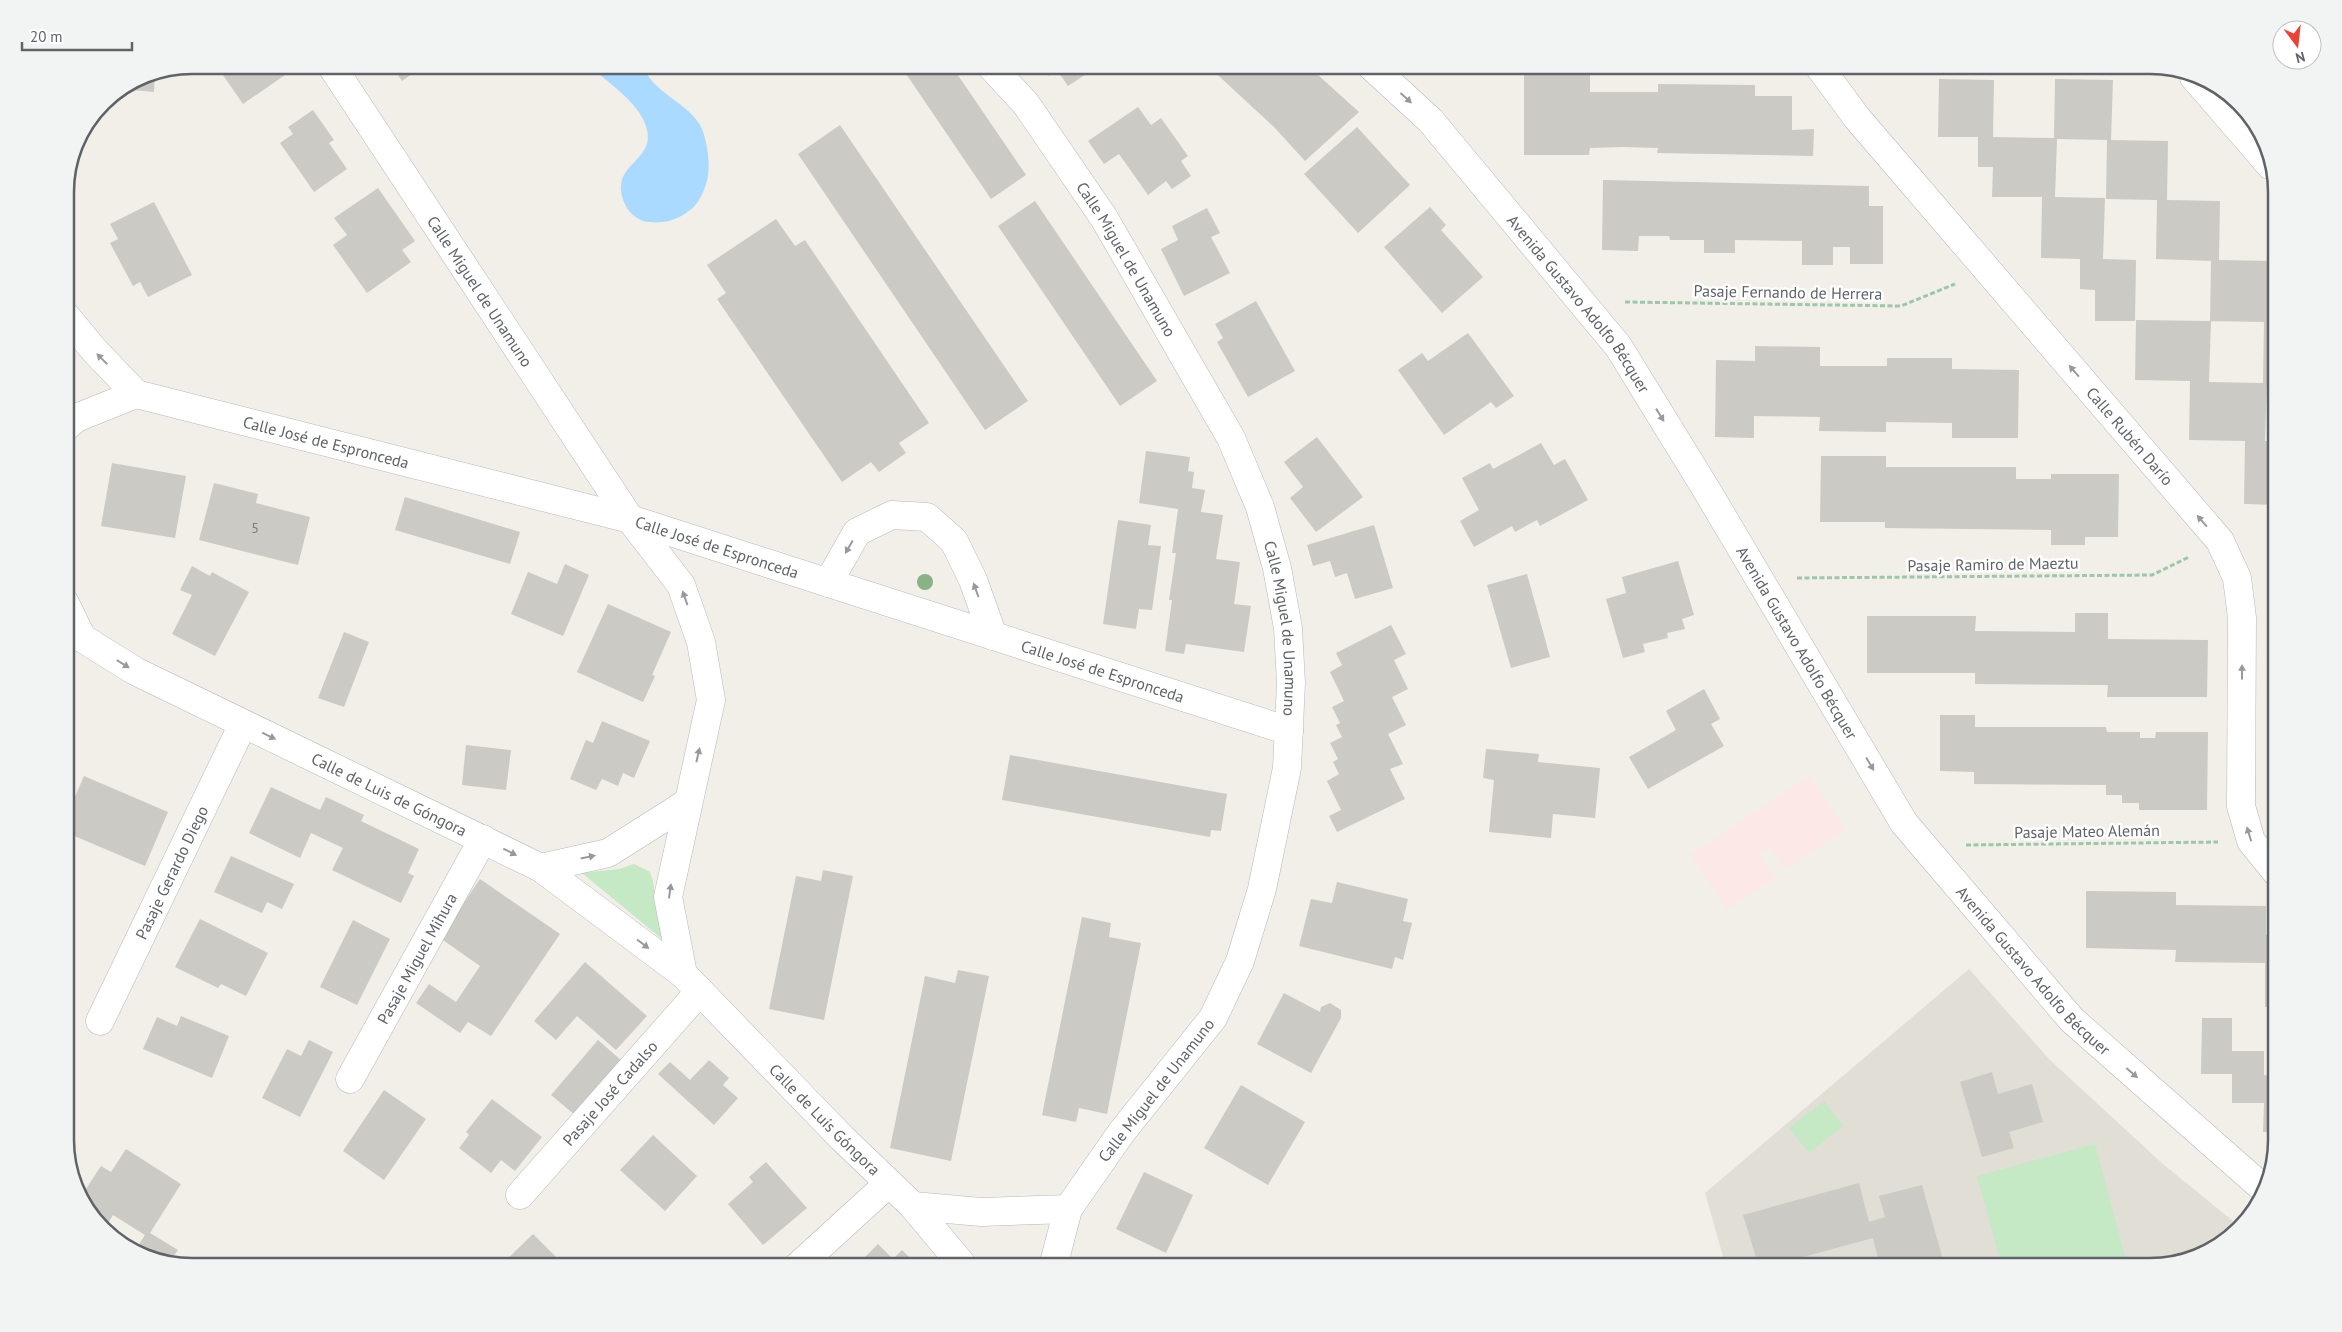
<svg xmlns="http://www.w3.org/2000/svg" width="2342" height="1332" font-family="'PT Sans',sans-serif">
<style>
.education{fill:#e1ded6}
.medical{fill:#fce8e6}
.green{fill:#c5e8c5}
.water{fill:#aadaff}
.building{fill:#cccac5}
.lines{fill:none;stroke-linecap:round;stroke-linejoin:round}
.minor-casing{stroke:#b5b8bc;stroke-width:29}
.path{stroke:#9cc7a9;stroke-width:3;stroke-dasharray:5 2.5;stroke-linecap:butt}
.minor{stroke:#fff;stroke-width:28}
.tree{fill:#89b387}
.oneway{fill:#979a9d}
.labels{text-anchor:middle;stroke-width:5;stroke-linejoin:round;paint-order:stroke}
.number-label{font-size:14px;fill:#7a7d7f}
.street-label{font-size:16px;fill:#5f6368;stroke:#fff}
.rim{fill:none;stroke:#5f6368;stroke-width:2.5}
</style>
<rect width="100%" height="100%" fill="#f1efe8"/>
<!-- education -->
<path class="education" d="M1969,969L2050,1060L2164,1165L2238,1225L2214,1250L2150,1267H1726L1705,1193Z"/>
<!-- medical -->
<path class="medical" d="M1809,776L1845,829L1785,869L1770,847L1759,855L1775,878L1727,909L1691,855Z"/>
<!-- green -->
<path class="green" d="M634,864L650,872L653,881L662,939L582,873L619,869Z
M1824,1101L1843,1126L1809,1153L1789,1128Z
M2095,1144L2128,1267H2002L1977,1176Z"/>
<!-- water -->
<path class="water" d="M592,65H644C648,91 692,104 702,129C705,137 707,146 708,155C709,164 709,172 707,181C704,191 699,204 690,210C678,220 664,224 648,222C640,221 631,215 627,208C604,164 655,164 647,130C642,105 611,85 592,68Z"/>
<!-- building -->
<path class="building" d="M216,65H282L288,73L243,104Z
M391,65H425L402,81Z
M874,65H887L878,71Z
M900,65H951L1026,175L991,199Z
M1042,65H1100L1068,86L1057,70L1049,76Z
M1207,65H1307L1359,112L1305,161L1274,127Z
M1524,71L1590,72V92H1658V84L1755,85V96H1792V130L1814,129L1813,156L1657,153L1658,148L1623,147L1590,148L1589,155H1524Z
M155,72L154,92L122,89L144,75Z
M1939,79L1994,80L1993,137L2054,138L2055,79L2113,80L2111,140L2168,141L2167,200L2220,201L2219,260L2273,261V321H2277V382H2267L2265,441H2277V505L2244,504L2245,441L2189,440L2190,381L2135,380L2136,320L2211,321L2209,382L2263,383L2264,322L2210,321L2211,261L2156,259L2157,200L2106,199L2107,140L2057,139L2055,197L2105,198L2103,259L2136,260L2135,321H2095V290L2080,289V259L2041,258L2042,197H1992L1993,167H1978V137H1938Z
M1138,107L1151,125L1161,118L1188,156L1181,161L1191,176L1172,189L1166,181L1148,195L1119,154L1104,164L1088,141Z
M313,110L334,140L329,143L347,169L314,192L280,143L293,134L288,127Z
M840,125L1028,401L985,430L798,154Z
M1357,127L1410,185L1358,233L1304,174Z
M1603,180L1869,186V206H1883V264H1850V247H1833V265H1802V241L1735,240V253H1704V240H1670L1669,236H1639L1638,251L1602,250Z
M378,188L415,241L402,250L411,262L367,293L333,245L347,235L334,218Z
M1035,201L1157,381L1120,406L998,226Z
M154,202L192,275L148,297L140,282L133,286L110,243L118,239L110,224Z
M1430,207L1446,225L1441,230L1483,277L1442,313L1384,247Z
M1207,208L1220,233L1211,237L1230,273L1184,296L1161,249L1178,240L1172,226Z
M776,219L795,246L805,240L929,423L899,443L906,453L879,472L871,462L842,482L717,299L726,293L707,265Z
M1256,301L1295,371L1248,397L1217,342L1223,338L1215,324Z
M1468,333L1514,396L1496,408L1491,402L1444,435L1398,370L1422,353L1428,361Z
M1755,346L1820,347V366H1887V358H1952V369L2019,370L2018,438H1952V423L1886,422V432L1819,431L1820,417L1754,416V438L1715,437L1716,360L1755,361Z
M1317,437L1363,497L1316,532L1290,498L1303,487L1284,462Z
M1541,443L1554,465L1565,459L1588,500L1540,526L1537,520L1515,532L1512,526L1474,547L1460,521L1479,510L1462,478L1490,463L1493,469Z
M1146,451L1190,457L1188,471L1194,472L1192,488L1205,490L1201,512L1223,515L1216,559L1240,562L1234,604L1251,606L1244,652L1186,644L1184,654L1165,651L1172,600H1169L1176,553H1172L1178,509L1139,503Z
M1821,456H1886V467H2016V479H2051V474H2119L2118,537H2085V545H2051V530L1885,528V522H1820Z
M112,463L186,476L175,538L101,526Z
M214,483L258,494L256,503L310,517L298,565L199,540Z
M405,497L520,532L510,564L395,530Z
M1118,520L1151,525L1148,545L1161,546L1152,610L1139,609L1136,629L1103,624Z
M1374,525L1393,588L1355,599L1347,573L1335,577L1330,561L1313,566L1307,545Z
M1678,561L1694,615L1682,619L1685,629L1667,633L1668,638L1643,644L1645,652L1623,658L1606,599L1626,593L1622,577Z
M565,564L589,575L563,636L511,614L528,572L557,584Z
M192,566L210,576L212,572L249,592L215,656L172,634L192,595L180,590Z
M1527,574L1550,657L1511,668L1487,585Z
M608,604L671,632L652,675L655,676L643,702L577,672Z
M2075,613H2108V639L2208,640L2207,697H2107L2108,685L1975,684V673H1867V616H1976L1975,631L2075,632Z
M1391,625L1406,654L1394,660L1408,689L1392,697L1406,725L1388,734L1403,764L1390,769L1405,799L1337,832L1329,816L1341,810L1327,781L1339,774L1333,762L1338,759L1330,743L1342,737L1336,725L1340,723L1332,707L1344,701L1330,672L1342,665L1336,653Z
M344,632L369,642L344,707L318,698Z
M1704,689L1720,719L1711,724L1724,746L1648,789L1629,757L1676,730L1666,711Z
M1940,715H1975V727H2106L2107,732H2140V738H2155L2156,732H2208L2207,810H2139V803H2122V795H2106V785L1974,784V772L1940,771Z
M602,721L650,741L634,778L623,773L618,786L602,779L596,790L570,779L586,740L593,743Z
M466,745L511,750L506,790L462,785Z
M1486,749L1539,754L1538,762L1600,768L1595,818L1553,814L1551,838L1489,832L1494,780L1483,778Z
M1010,755L1227,794L1221,831L1211,830L1210,837L1002,800Z
M84,776L168,812L145,866L65,832V820Z
M271,787L320,810L326,797L364,815L361,821L419,849L408,873L414,876L401,903L332,870L343,848L311,833L300,858L249,833Z
M231,856L294,884L282,909L267,902L262,913L214,892Z
M823,870L853,876L824,1020L769,1009L796,876L821,881Z
M480,879L560,934L491,1036L468,1022L460,1033L416,1003L429,984L456,1002L480,966L440,938Z
M1337,882L1408,899L1403,921L1412,923L1403,960L1395,957L1392,969L1299,946L1311,899L1332,903Z
M2086,891L2176,892V905L2266,906V935H2277V1008L2265,1007V963L2175,962L2176,950L2086,948Z
M1082,917L1111,923L1109,937L1141,943L1107,1114L1079,1108L1076,1122L1042,1115Z
M200,919L268,953L246,996L221,984L218,988L175,967Z
M353,920L390,939L357,1005L320,987Z
M65,952L70,954L65,965Z
M585,962L647,1016L616,1050L577,1016L556,1040L534,1021Z
M958,970L989,976L951,1161L890,1148L925,976L955,983Z
M1284,993L1320,1012L1321,1007L1330,1003L1341,1010V1018L1311,1073L1257,1044Z
M181,1016L229,1036L212,1078L143,1049L157,1017L177,1026Z
M2202,1018H2232V1051H2264V1075L2277,1076V1132H2263L2264,1103H2232V1074H2201Z
M309,1040L333,1052L300,1117L262,1098L287,1049L301,1056Z
M598,1040L622,1061L575,1115L551,1095Z
M709,1060L729,1078L723,1085L738,1098L714,1125L658,1074L670,1062L690,1080Z
M1992,1072L1998,1094L2032,1084L2043,1122L2009,1132L2014,1148L1982,1157L1960,1082Z
M1241,1085L1305,1122L1268,1185L1204,1148Z
M384,1090L426,1119L384,1180L343,1151Z
M492,1099L542,1137L515,1171L501,1160L491,1173L459,1148L469,1135L466,1132Z
M653,1135L697,1176L665,1211L620,1170Z
M126,1149L181,1184L150,1233L178,1250L170,1261L134,1252L145,1235L113,1215L106,1227L82,1204L80,1198L101,1166L111,1172Z
M766,1162L807,1208L763,1245L728,1204L753,1182L749,1177Z
M1144,1172L1193,1195L1166,1253L1116,1229Z
M1859,1183L1869,1222L1885,1217L1879,1196L1922,1185L1945,1267H1880L1873,1238L1766,1267H1759L1743,1215Z
M533,1234L566,1267H499Z
M878,1244L893,1259L902,1250L919,1267H855Z"/>
<g class="lines">
<defs>
<g id="minor">
<path id="s1" d="M331,65L630,519L681,585L701,642L711,700L668,897L683,974"/>
<path id="s2" d="M990,65L1026,104L1104,218L1231,438L1260,507L1277,568L1288,628L1291,683L1287,768L1262,889L1240,961L1213,1018L1121,1133L1068,1209L1053,1267"/>
<path id="s3" d="M1370,65L1430,120L1618,346L1706,489L1904,823L2072,1020L2264,1189"/>
<path id="s4" d="M1818,65L1857,118L2220,541L2237,578L2242,618L2241,806L2251,841L2277,873"/>
<path d="M2194,77L2270,165"/>
<path d="M65,315L94,350L136,394"/>
<path id="s5" d="M136,394L630,519L1289,731"/>
<path d="M65,428L76,418L136,394"/>
<path d="M828,583L857,532L892,515L927,517L954,541L973,580L993,636"/>
<path d="M65,603L82,638"/>
<path id="s6" d="M82,638L135,671L541,868L683,974L842,1138L913,1206L964,1267"/>
<path d="M541,868L608,853L687,803"/>
<path id="s7" d="M100,1021L243,724"/>
<path id="s8" d="M350,1079L483,839"/>
<path id="s9" d="M520,1195L700,991"/>
<path d="M913,1206L981,1212L1068,1209"/>
<path d="M797,1267L889,1183"/>
</g>
</defs>
<!-- minor casing -->
<use href="#minor" class="minor-casing"/>
<!-- path -->
<path class="path" d="M1625,302L1901,306L1955,284
M1797,578L2152,575L2189,557
M1966,845L2218,842"/>
<!-- minor -->
<use href="#minor" class="minor"/>
</g>
<!-- trees -->
<circle class="tree" cx="925" cy="582" r="8"/>
<!-- one-way arrows -->
<defs><path id="oneway-solid" d="M-6-.8H1V-3.2L6.5 0L1 3.2V.8H-6Z" transform="scale(1.25)"/></defs>
<g class="oneway">
<use href="#oneway-solid" transform="translate(1406 98) rotate(42)"/>
<use href="#oneway-solid" transform="translate(102 359) rotate(-135)"/>
<use href="#oneway-solid" transform="translate(2074 371) rotate(-131)"/>
<use href="#oneway-solid" transform="translate(1660 415) rotate(58)"/>
<use href="#oneway-solid" transform="translate(2202 521) rotate(-131)"/>
<use href="#oneway-solid" transform="translate(849 547) rotate(120)"/>
<use href="#oneway-solid" transform="translate(976 590) rotate(-110)"/>
<use href="#oneway-solid" transform="translate(685 598) rotate(-109)"/>
<use href="#oneway-solid" transform="translate(123 664) rotate(32)"/>
<use href="#oneway-solid" transform="translate(2242 672) rotate(-90)"/>
<use href="#oneway-solid" transform="translate(269 736) rotate(26)"/>
<use href="#oneway-solid" transform="translate(698 755) rotate(-77)"/>
<use href="#oneway-solid" transform="translate(1870 764) rotate(59)"/>
<use href="#oneway-solid" transform="translate(2249 834) rotate(-107)"/>
<use href="#oneway-solid" transform="translate(510 852) rotate(27)"/>
<use href="#oneway-solid" transform="translate(588 857) rotate(-12)"/>
<use href="#oneway-solid" transform="translate(670 891) rotate(-82)"/>
<use href="#oneway-solid" transform="translate(643 944) rotate(37)"/>
<use href="#oneway-solid" transform="translate(2132 1073) rotate(41)"/>
</g>
<g class="labels">
<!-- number labels -->
<g class="number-label">
<text x="255" y="533">5</text>
</g>
<!-- street labels -->
<g class="street-label">
<text dy="6" stroke="none"><textPath href="#s2" startOffset="238">Calle Miguel de Unamuno</textPath></text>
<text dy="6" stroke="none"><textPath href="#s1" startOffset="271">Calle Miguel de Unamuno</textPath></text>
<text transform="translate(1788 292) rotate(1)" y="6">Pasaje Fernando de Herrera</text>
<text dy="6" stroke="none"><textPath href="#s3" startOffset="318">Avenida Gustavo Adolfo Bécquer</textPath></text>
<text dy="6" stroke="none"><textPath href="#s4" startOffset="485">Calle Rubén Darío</textPath></text>
<text dy="6" stroke="none"><textPath href="#s5" startOffset="196">Calle José de Espronceda</textPath></text>
<text dy="6" stroke="none"><textPath href="#s5" startOffset="601">Calle José de Espronceda</textPath></text>
<text transform="translate(1993 564) rotate(-1)" y="6">Pasaje Ramiro de Maeztu</text>
<text dy="6" stroke="none"><textPath href="#s2" startOffset="644">Calle Miguel de Unamuno</textPath></text>
<text dy="6" stroke="none"><textPath href="#s3" startOffset="722">Avenida Gustavo Adolfo Bécquer</textPath></text>
<text dy="6" stroke="none"><textPath href="#s5" startOffset="1006">Calle José de Espronceda</textPath></text>
<text dy="6" stroke="none"><textPath href="#s6" startOffset="345">Calle de Luis de Góngora</textPath></text>
<text transform="translate(2087 831) rotate(-1)" y="6">Pasaje Mateo Alemán</text>
<text dy="6" stroke="none"><textPath href="#s7" startOffset="165">Pasaje Gerardo Diego</textPath></text>
<text dy="6" stroke="none"><textPath href="#s8" startOffset="138">Pasaje Miguel Mihura</textPath></text>
<text dy="6" stroke="none"><textPath href="#s3" startOffset="1128">Avenida Gustavo Adolfo Bécquer</textPath></text>
<text transform="translate(1156 1090) rotate(-52)" y="6">Calle Miguel de Unamuno</text>
<text dy="6" stroke="none"><textPath href="#s9" startOffset="136">Pasaje José Cadalso</textPath></text>
<text dy="6" stroke="none"><textPath href="#s6" startOffset="894">Calle de Luís Góngora</textPath></text>
</g>
</g>
<!-- crop -->
<path d="M0 0H2342V1332H0ZM192 74H2150A118 118 0 0 1 2268 192V1140A118 118 0 0 1 2150 1258H192A118 118 0 0 1 74 1140V192A118 118 0 0 1 192 74Z" fill="#f2f3f3" fill-rule="evenodd"/>
<path class="rim" d="M192 74H2150A118 118 0 0 1 2268 192V1140A118 118 0 0 1 2150 1258H192A118 118 0 0 1 74 1140V192A118 118 0 0 1 192 74Z"/>
<!-- north arrow -->
<g transform="translate(2297 45) rotate(165)"><circle r="24" fill="#ffffff" stroke="#bfc1c3"/>
<path d="M0-4L9 19L0 12L-9 19Z" fill="#ea4335"/>
<text y="-8" font-size="14" font-weight="bold" text-anchor="middle" fill="#5f6368">N</text>
</g>
<!-- scale -->
<path d="M22 42v8h110v-8" fill="none" stroke="#5f6368" stroke-width="2.5"/>
<text x="30" y="42" font-size="15" fill="#5f6368" stroke="#ffffff" stroke-width="4" paint-order="stroke">20 m</text>
</svg>
